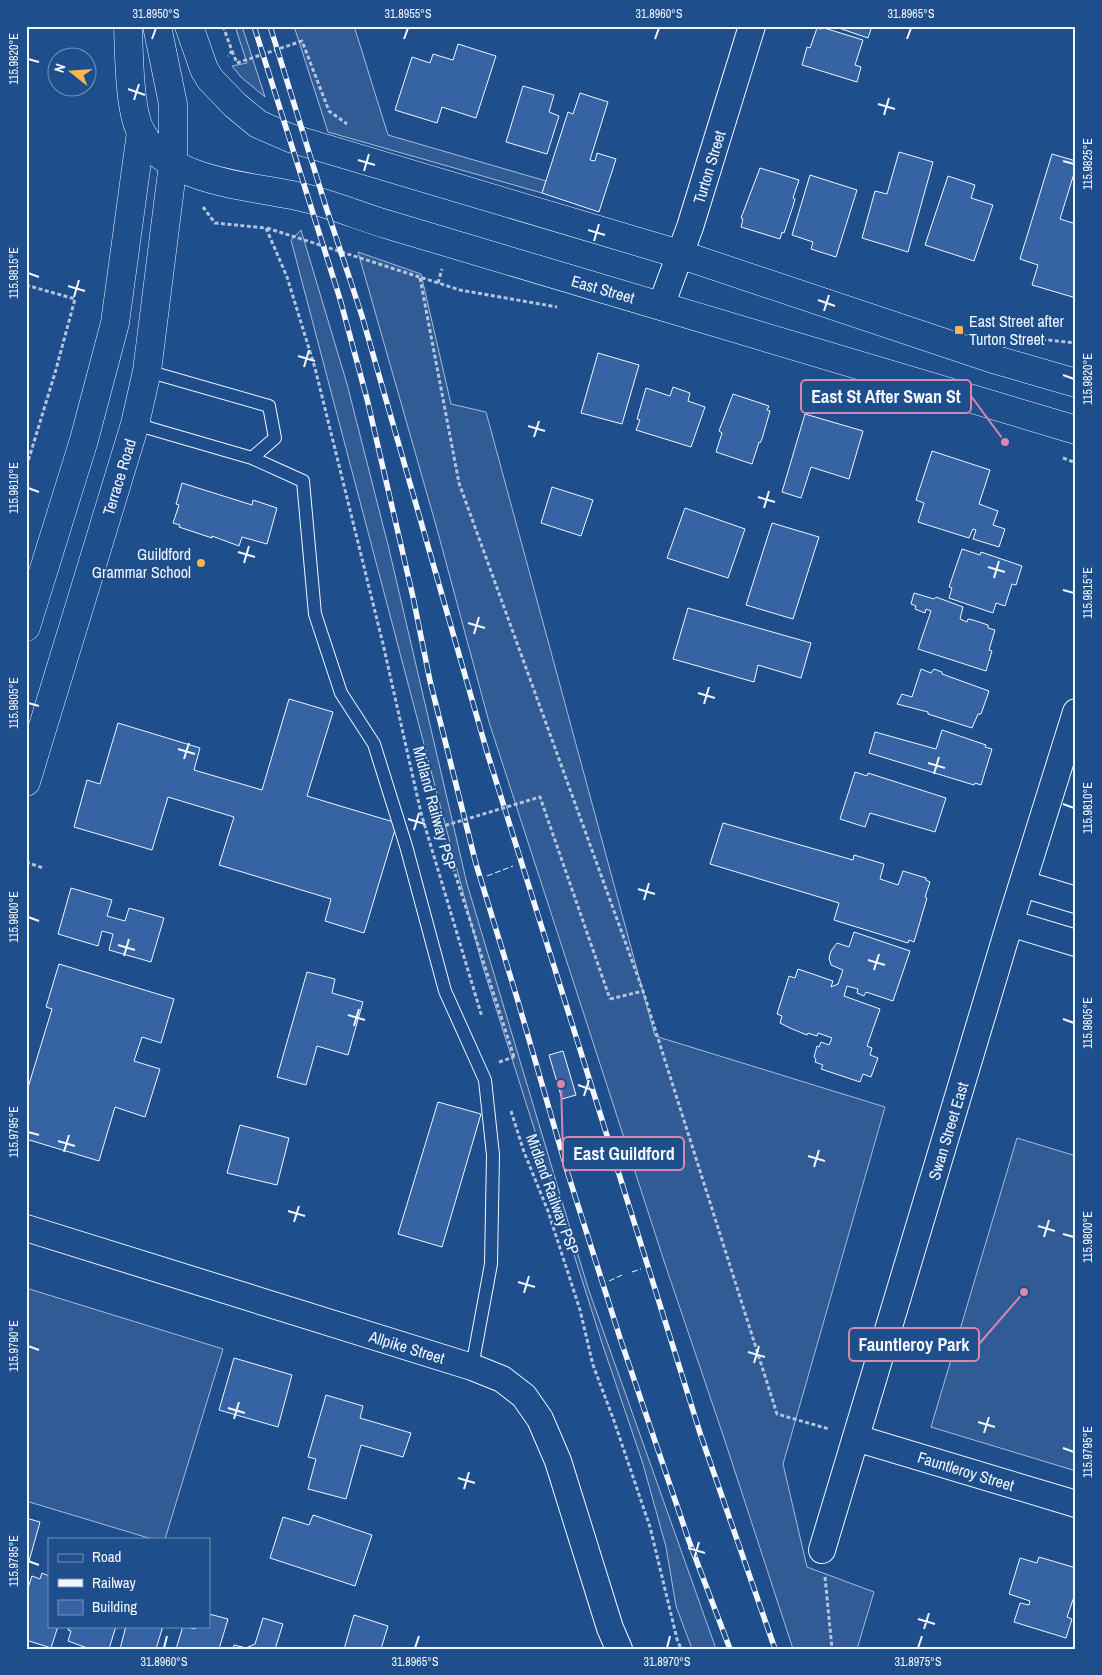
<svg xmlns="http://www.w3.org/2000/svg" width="1102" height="1675" font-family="'Archivo Narrow',sans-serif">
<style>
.built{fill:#305b95;stroke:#a8bbd7}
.building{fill:#3563a3;stroke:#f2f6ff}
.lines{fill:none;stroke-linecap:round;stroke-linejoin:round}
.service-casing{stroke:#f2f6ff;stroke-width:14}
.minor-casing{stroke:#f2f6ff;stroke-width:28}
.tertiary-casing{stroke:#f2f6ff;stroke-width:29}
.trunk-casing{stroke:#f2f6ff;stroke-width:29}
.path{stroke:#b3c4dc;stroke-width:3;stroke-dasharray:4 2.5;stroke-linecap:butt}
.service{stroke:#1f4e8c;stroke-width:12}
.minor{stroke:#1f4e8c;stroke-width:26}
.tertiary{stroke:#1f4e8c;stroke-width:28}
.trunk{stroke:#1f4e8c;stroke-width:28}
.rail-casing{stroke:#f2f6ff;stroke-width:5.5}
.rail{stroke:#1f4e8c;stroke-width:4;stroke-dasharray:11;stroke-linecap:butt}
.path-bridge{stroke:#b3c4dc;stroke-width:3;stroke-dasharray:4 2.5;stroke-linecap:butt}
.fence{stroke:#f2f6ff;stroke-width:1;stroke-dasharray:6 2.5;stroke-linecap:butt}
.ticks{fill:none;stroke:#f2f6ff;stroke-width:2}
.poi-dot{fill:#ffb74d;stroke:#1f4e8c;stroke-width:2}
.labels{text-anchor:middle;stroke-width:4;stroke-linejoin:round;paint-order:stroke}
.street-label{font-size:16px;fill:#f2f6ff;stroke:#1f4e8c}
.poi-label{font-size:16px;fill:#f2f6ff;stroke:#1f4e8c;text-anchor:start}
.leader{fill:none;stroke:#da87ad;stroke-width:2}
.callout-dot{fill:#da87ad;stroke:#1f4e8c;stroke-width:2}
.callout{fill:#1f4e8c;stroke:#da87ad;stroke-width:2}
.callout-label{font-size:18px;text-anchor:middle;font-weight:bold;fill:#f2f6ff}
.neatline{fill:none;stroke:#f2f6ff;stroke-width:2}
.ticks-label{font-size:12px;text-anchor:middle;fill:#f2f6ff}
</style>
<rect width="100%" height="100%" fill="#1f4e8c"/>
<!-- built -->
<path class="built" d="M235,26H242L265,97L241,77L232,66L247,63Z
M294,26H356L355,29L388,135L546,181L542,193L328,132Z
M301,230L347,384L389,549L467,884L588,1288L716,1649H692L676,1606L666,1547L643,1464L602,1343L482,964L291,240Z
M358,252L421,274L451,404L486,412L655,1036L885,1107L783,1464L807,1567L874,1592L857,1649H793L724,1438L664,1261L489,722L437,529Z
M1017,1138L1076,1156V1471L931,1427Z
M26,1288L223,1349L165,1539H152L26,1501Z"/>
<!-- building -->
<path class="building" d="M833,26H872L868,38Z
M821,27L863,40L855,65L861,67L857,82L802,65L807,47L810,48L817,28L821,29Z
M458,44L496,56L476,118L442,107L437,123L395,110L412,57L430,63L433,54L453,60Z
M523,86L554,95L549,112L559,116L547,154L506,142Z
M580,93L608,102L590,160L595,161L597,153L616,159L599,212L542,193L568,112L573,114Z
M899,152L933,162L908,252L862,238L875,191L887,194Z
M1052,154L1076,161V167L1060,219L1076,224V298L1032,285L1038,265L1020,259Z
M760,168L799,180L793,198L795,199L793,206L784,233L782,232L780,239L741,227L743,219L741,218Z
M810,175L857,190L836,257L811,249L813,242L792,235Z
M948,176L975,185L971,198L993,205L974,261L925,245Z
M598,353L639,365L622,424L581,413Z
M673,387L690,393L688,401L705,407L691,447L636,430L640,420L637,419L646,388L670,396Z
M733,394L769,406L767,410L770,411L762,439L760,443L759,442L752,464L716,452L722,433L719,431Z
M805,414L863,431L849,479L811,467L801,498L782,492Z
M932,451L990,470L979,504L998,511L993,525L1005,529L999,547L973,539L976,530L973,529L969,538L918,522L924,503L916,500Z
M182,483L252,505L253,500L277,508L267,544L242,537L239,546L212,536V538L179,527L180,525L173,523L179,505L176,504Z
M552,487L593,500L581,536L541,523Z
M685,508L745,529L728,578L667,558Z
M772,523L819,537L793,619L746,605Z
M962,549L980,555L981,552L1022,566L1016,585L1012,584L1005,606L996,603L993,613L949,598L952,588L949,587Z
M914,593L934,599L936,597L963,607L960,619L967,622L968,619L973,620L988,625V628L995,630L989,650L992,651L986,671L918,649L931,611L926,609L925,613L915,609L916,606L911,604Z
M688,608L811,643L801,678L758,665L754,682L673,659Z
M921,669L931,673L934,669L942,672V674L989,691L981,714H978L972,728L928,714V712L897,704L902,694L912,697Z
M289,699L333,712L307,796L397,823L364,933L325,921L331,899L219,865L234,817L168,797L152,850L74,827L87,780L100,784L118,723L200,748L194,770L262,790Z
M942,730L986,745L985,747L992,749L981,785L975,783L974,785L869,753L875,732L936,749Z
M855,772L867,776L868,773L946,798L935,832L870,813L865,827L840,819Z
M723,823L853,860L854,855L884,864L880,879L898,885L903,871L926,878V880L930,882L925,897L927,898L914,942L909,940L908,943L834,920L839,903L710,864Z
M71,888L112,900L107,916L125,921L129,908L164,918L151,962L109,950L113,934L102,931L98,946L58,934Z
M854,932L910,951L893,1001L866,992L864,996L857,993L858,989L847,986L844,996L880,1009L867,1046L872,1048L870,1055L878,1058L871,1077L863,1074L860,1082L821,1069L823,1065L815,1062L816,1059L814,1057L817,1046L819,1047L821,1042L829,1045L832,1038L818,1033L817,1036L808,1033L807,1035L790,1028L780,1023L782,1016L777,1014L789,976L795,978L798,969L833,981L831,987L838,984L843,970L831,965L829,958L831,951L837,943L849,947Z
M59,964L174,999L161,1043L142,1037L134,1061L160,1069L145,1117L115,1107L99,1161L26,1139V1094L52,1009L46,1007Z
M307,972L335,979L332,993L363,1002L348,1055L317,1046L306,1085L277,1077Z
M563,1051L576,1095L562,1099L549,1055Z
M438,1102L481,1114L442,1247L398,1234Z
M240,1125L289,1138L277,1185L227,1173Z
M234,1358L292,1375L278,1427L219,1410Z
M326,1395L363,1406L360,1418L411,1433L403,1457L361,1445L346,1499L308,1489L316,1459L308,1457Z
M313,1515L372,1535L355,1586L270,1558L283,1517L309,1525Z
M26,1518L40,1522L26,1572Z
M1039,1557L1076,1568V1591L1067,1617L1072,1619L1066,1638L1014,1622L1020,1603L1029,1605L1030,1601L1009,1594L1020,1558L1037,1563Z
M42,1573L49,1576V1626H58L51,1648L26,1640V1594L32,1576L40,1579Z
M209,1614L228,1619L219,1649H176L183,1626L195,1629L196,1626H209Z
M354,1615L388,1626L381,1649H344Z
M263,1618L283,1624L275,1649H233L234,1645L246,1648L255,1644Z
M70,1626H116L109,1649H90L68,1641L71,1631L68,1630Z
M126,1626H163L156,1649H120Z"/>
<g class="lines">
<defs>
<path id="service" d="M147,371L269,406L275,438L252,458L303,481L315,614L341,693L374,744L406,846L445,991L485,1080L493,1155L491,1264L472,1367
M135,424L252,458"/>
<path id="minor" d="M661,306L690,227L752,26
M1023,884L1076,900
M1010,923L1076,943
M26,1228L472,1367L502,1379L524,1396L540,1419L558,1461L610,1628L619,1649
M856,1438L1076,1504
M822,1550L1010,923L1076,712"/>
<path id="tertiary" d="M26,627L84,440L115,323L141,132
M26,782L135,424L147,371L173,164"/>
<path id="trunk" d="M128,26C129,53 129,110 141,132C170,186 257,185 309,199C336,206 362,217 389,225L1076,430
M157,26L173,104V164
M189,26L204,69L210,79L235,105L258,124L290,138L679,254L993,359L1076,383"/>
</defs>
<!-- service casing -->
<use href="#service" class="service-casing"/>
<!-- minor casing -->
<use href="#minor" class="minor-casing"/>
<!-- tertiary casing -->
<use href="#tertiary" class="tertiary-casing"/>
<!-- trunk casing -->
<use href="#trunk" class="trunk-casing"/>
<!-- path -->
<path class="path" d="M223,26L232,51L228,56
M232,51L237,63L302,41L329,111L347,124
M203,207L215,223L266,228L287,277L315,368L383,644L421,813L482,1017
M267,228L460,290L557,307
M420,278L459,483L643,991L777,1414L829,1429
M438,283L442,269
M26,285L75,299L55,373L26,468
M1029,338L1076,343
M1063,458L1076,463
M26,862L43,868
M610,999L643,991
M499,1062L514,1057
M511,1111L524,1152L548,1211L580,1310L593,1365L613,1418L650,1527L677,1639L681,1649
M825,1577L832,1649"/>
<!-- service -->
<use href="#service" class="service"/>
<!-- minor -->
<use href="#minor" class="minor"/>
<!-- tertiary -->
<use href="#tertiary" class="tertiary"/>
<!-- trunk -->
<use href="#trunk" class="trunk"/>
<defs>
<path id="rail" d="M254,26L340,299L367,399L413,597L430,681L476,864L517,998L568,1174L621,1341L689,1541L730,1649
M270,26L325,204L362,316L487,752L542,928L701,1436L775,1649"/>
</defs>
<!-- rail casing -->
<use href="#rail" class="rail-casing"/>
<!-- rail -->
<use href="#rail" class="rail"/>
<!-- path-bridge -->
<path class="path-bridge" d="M514,1057L440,827L540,797L610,999"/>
<!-- fence -->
<path class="fence" d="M487,876L513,866
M632,1272L641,1269
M609,1281L622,1275"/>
</g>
<!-- ticks -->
<path class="ticks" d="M152,39L156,28M404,39L408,28M655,39L659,28M907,39L911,28M28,59L39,62M128,89L145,95M134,100L139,84M878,104L895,109M884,115L889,98M358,160L375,165M1063,161L1074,164M364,171L369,154M588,230L605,235M594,241L599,224M28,273L39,277M68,286L85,291M74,297L79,280M818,300L835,306M824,311L829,295M298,356L315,361M304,367L309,350M1063,375L1074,379M528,426L545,431M534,437L539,421M28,488L39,492M758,497L775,502M764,508L769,491M238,552L255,557M244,563L249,546M988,567L1005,572M994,578L999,561M1063,590L1074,593M468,623L485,628M474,634L479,617M698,693L715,698M28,703L39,706M704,704L709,687M178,749L195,754M184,759L189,743M928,763L945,768M934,774L939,757M1063,804L1074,808M408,819L425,824M414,830L419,813M638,889L655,894M644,900L649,883M28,917L39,921M118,945L135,950M124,956L129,939M868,960L885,965M874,970L879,954M348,1015L365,1020M1063,1019L1074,1023M354,1026L359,1009M578,1085L595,1091M584,1096L589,1080M28,1132L39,1135M58,1141L75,1146M64,1152L69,1135M808,1156L825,1161M814,1167L819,1150M288,1211L305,1216M294,1222L299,1206M1038,1226L1055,1231M1063,1234L1074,1237M1044,1237L1049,1220M518,1282L535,1287M524,1293L529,1276M28,1346L39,1350M748,1352L765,1357M754,1363L759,1346M228,1408L245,1413M234,1419L239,1402M978,1422L995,1427M984,1433L989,1417M1063,1448L1074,1452M458,1478L475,1483M464,1489L469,1472M688,1548L705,1553M694,1559L699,1542M28,1561L39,1565M918,1619L935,1624M924,1629L929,1613M164,1648L167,1636M415,1648L419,1636M667,1648L670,1636M918,1648L922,1636"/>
<!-- markers -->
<g class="poi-dot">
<rect x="954" y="325" width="10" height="10" rx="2.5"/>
<circle cx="201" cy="563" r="5"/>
</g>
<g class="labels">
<!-- street labels -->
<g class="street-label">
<text transform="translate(709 167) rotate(-73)" y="6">Turton Street</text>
<text transform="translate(603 289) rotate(16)" y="6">East Street</text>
<text transform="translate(119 477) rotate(-73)" y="6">Terrace Road</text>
<text transform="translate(435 808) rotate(75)" y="6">Midland Railway PSP</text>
<text transform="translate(948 1131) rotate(-73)" y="6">Swan Street East</text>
<text transform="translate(553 1194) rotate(70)" y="6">Midland Railway PSP</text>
<text transform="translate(407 1347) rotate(17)" y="6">Allpike Street</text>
<text transform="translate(966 1471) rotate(17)" y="6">Fauntleroy Street</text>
</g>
<!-- poi labels -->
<g class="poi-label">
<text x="969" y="327">East Street after<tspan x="969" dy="18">Turton Street</tspan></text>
<text x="191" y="560" text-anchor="end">Guildford<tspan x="191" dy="18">Grammar School</tspan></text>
</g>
</g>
<!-- callouts -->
<path class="leader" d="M1005 442L971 396M561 1084L563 1154M1024 1292L979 1344"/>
<g class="callout-dot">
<circle cx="1005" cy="442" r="5"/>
<circle cx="561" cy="1084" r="5"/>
<circle cx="1024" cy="1292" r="5"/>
</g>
<g class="callout">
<rect x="801" y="380" width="170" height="33" rx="5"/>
<rect x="563" y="1137" width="121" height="33" rx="5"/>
<rect x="849" y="1328" width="130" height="33" rx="5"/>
</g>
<g class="callout-label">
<text x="886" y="403">East St After Swan St</text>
<text x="624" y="1160">East Guildford</text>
<text x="914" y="1351">Fauntleroy Park</text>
</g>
<!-- border -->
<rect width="1102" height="1675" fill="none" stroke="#1f4e8c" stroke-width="55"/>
<!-- legend -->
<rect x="48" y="1538" width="162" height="90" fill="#1f4e8c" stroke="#7391ba"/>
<rect x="58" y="1554" width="25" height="8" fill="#1f4e8c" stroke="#7391ba"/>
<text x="92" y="1562" font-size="15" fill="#f2f6ff">Road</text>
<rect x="58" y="1579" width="25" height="8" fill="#f2f6ff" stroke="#7391ba"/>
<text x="92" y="1588" font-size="15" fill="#f2f6ff">Railway</text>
<rect x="58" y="1600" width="25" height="15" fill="#3563a3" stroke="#7391ba"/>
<text x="92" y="1612" font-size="15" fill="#f2f6ff">Building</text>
<!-- north arrow -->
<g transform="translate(72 72) rotate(287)"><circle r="24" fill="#1f4e8c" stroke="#7391ba"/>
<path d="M0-4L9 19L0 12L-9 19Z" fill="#ffb74d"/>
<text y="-8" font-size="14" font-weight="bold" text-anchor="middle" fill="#f2f6ff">N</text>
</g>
<rect x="28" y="28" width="1046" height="1620" class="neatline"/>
<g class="ticks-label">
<text x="156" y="18">31.8950°S</text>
<text x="408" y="18">31.8955°S</text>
<text x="659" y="18">31.8960°S</text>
<text x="911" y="18">31.8965°S</text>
<text transform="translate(14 59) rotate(-90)" y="4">115.9820°E</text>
<text transform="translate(1088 164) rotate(-90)" y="4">115.9825°E</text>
<text transform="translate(14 273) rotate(-90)" y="4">115.9815°E</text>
<text transform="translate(1088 379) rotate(-90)" y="4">115.9820°E</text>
<text transform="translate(14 488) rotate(-90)" y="4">115.9810°E</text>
<text transform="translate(1088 593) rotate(-90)" y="4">115.9815°E</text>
<text transform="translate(14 703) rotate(-90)" y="4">115.9805°E</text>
<text transform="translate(1088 808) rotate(-90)" y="4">115.9810°E</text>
<text transform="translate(14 917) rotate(-90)" y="4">115.9800°E</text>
<text transform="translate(1088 1023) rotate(-90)" y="4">115.9805°E</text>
<text transform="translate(14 1132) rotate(-90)" y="4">115.9795°E</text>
<text transform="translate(1088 1237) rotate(-90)" y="4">115.9800°E</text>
<text transform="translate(14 1346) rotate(-90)" y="4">115.9790°E</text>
<text transform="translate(1088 1452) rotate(-90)" y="4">115.9795°E</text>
<text transform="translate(14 1561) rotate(-90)" y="4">115.9785°E</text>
<text x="164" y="1666">31.8960°S</text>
<text x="415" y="1666">31.8965°S</text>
<text x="667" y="1666">31.8970°S</text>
<text x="918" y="1666">31.8975°S</text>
</g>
</svg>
